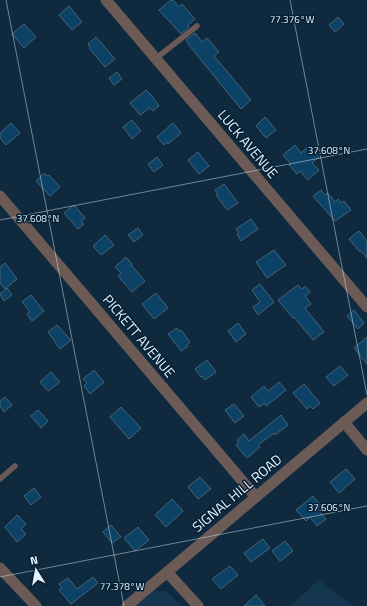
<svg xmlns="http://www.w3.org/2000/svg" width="367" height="606" font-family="'Titillium Web',sans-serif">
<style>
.built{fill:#15364f}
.building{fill:#0d4267;stroke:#476279}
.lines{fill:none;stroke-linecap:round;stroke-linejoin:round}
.service{stroke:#6b5a56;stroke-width:5.5}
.minor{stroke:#6b5a56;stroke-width:11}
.tertiary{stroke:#6b5a56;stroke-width:11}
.ticks{fill:none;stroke:#e6f3fd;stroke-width:1;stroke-opacity:0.45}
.labels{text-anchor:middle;stroke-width:3;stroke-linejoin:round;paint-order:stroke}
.street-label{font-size:14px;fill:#e6f3fd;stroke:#052034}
.ticks-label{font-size:10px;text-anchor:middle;fill:#e6f3fd;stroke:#052034;stroke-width:3;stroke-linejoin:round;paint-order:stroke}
</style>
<rect width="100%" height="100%" fill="#0f2a3e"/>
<!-- built -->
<path class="built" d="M319,580L353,606H290Z
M154,591H166L181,606H136Z"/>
<!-- building -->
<path class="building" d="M171,0H173L179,7L182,4L195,19L188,25L189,27L181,34L159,10Z
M69,6L82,22L72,30L59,15Z
M338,17L344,24L335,32L329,25Z
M24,24L36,37L24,48L12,34Z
M195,33L202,42L207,38L219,52L214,56L251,100L241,109L188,44H189L186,40Z
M96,37L115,59L105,67L89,48L90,47L88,44Z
M117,72L122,79L114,85L109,78Z
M146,90L152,96L159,106L153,111L150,108L140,115L130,103Z
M265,117L276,130L266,138L256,126Z
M132,120L141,131L132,139L123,127Z
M11,123L20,133L6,145L0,138V133Z
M173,123L181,133L168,144L167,142L164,145L157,137Z
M295,145L301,153L309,146L319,157L312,163L319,170L308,180L300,171L297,174L289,165L291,164L283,155Z
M198,152L209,166L199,174L188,160Z
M157,157L163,165L154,172L148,164Z
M44,173L47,176L49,175L60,187L50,196L36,181Z
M224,184L238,203L227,210L216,195L218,194L215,190Z
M321,190L325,195L328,193L335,202L338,199L341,203L344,201L351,210L335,221L313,196Z
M74,205L85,218L81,221L84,224L78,229L64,213Z
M251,219L258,229L241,241L237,234L239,233L236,229Z
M138,228L143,235L134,242L128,235Z
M359,231L367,241V258L361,251L360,252L349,239Z
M105,235L114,245L101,255L93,246Z
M274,250L286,265L267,278L256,262Z
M126,257L132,264L131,265L145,281L132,292L118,276L121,273L115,267Z
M5,263L17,279L5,289L0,283V267Z
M260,284L274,302L258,315L253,307L260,302L252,290Z
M298,285L302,289L305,286L310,292L305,296L311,304L305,308L324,332L313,340L294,317L293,318L278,300Z
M7,288L12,295L4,301L0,294Z
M156,293L168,308L154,319L142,304Z
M31,295L44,311L32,321L27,314L30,312L22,302Z
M354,310L364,323L358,329L347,316Z
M238,323L246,334L236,342L228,331Z
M57,325L71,340L60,349L48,332Z
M177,328L179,331L181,330L190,342L187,345L188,346L181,351L168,334Z
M367,337V364L354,348Z
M207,360L216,372L205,380L202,376L201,377L195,369Z
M340,366L348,375L334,386L326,377Z
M94,370L104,382L90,394L84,386L87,383L83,379Z
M51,372L60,382L48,391L40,382Z
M279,382L286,390L266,406L265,403L259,407L251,397L264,386L268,391Z
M304,384L320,403L313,409L310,406L307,409L293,393Z
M5,397L12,405L4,412L0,406V401Z
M234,404L244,416L235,423L225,410Z
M121,407L141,428L129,439L110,417Z
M38,410L48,421L41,428L31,416Z
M281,415L288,425L275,435L274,433L258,445L260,447L247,458L236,445L239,442L237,440L244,434L249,441Z
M346,469L355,479L339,493L330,482Z
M200,477L211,489L198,499L188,487Z
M34,488L41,497L31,505L24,496Z
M313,496L322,507L318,510L326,519L317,526L310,517L306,521L296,510Z
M172,499L183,511L166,527L155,515Z
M17,515L26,524L21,529L26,534L17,542L5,527Z
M111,525L121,537L112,543L103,532Z
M138,527L149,540L135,551L124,538Z
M263,539L270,548L251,562L244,553Z
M285,541L293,551L280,561L272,551Z
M230,566L238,575L221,589L212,579Z
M93,577L98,583L71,604L59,590L62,588L59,584L68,578L77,589Z
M256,595L265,606H244Z"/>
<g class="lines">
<!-- service -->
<path class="service" d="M155,59L197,26
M0,479L15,466"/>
<!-- minor -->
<path class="minor" d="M106,0L367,307
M0,196L256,497
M344,422L367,450
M0,568L36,606
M167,572L198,606"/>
<!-- tertiary -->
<path class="tertiary" d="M127,606L367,403"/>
</g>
<!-- ticks -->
<path class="ticks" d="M6,0L124,606M290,0L367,395M0,220L367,149M0,577L367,506"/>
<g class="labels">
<!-- street labels -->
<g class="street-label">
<text transform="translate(248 144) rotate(50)" y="5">LUCK AVENUE</text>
<text transform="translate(139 336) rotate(50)" y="5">PICKETT AVENUE</text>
<text transform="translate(237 493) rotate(-40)" y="5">SIGNAL HILL ROAD</text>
</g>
</g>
<g class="ticks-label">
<text x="292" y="23">77.376°W</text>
<text x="329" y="154">37.608°N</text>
<text x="38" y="222">37.608°N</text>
<text x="329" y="511">37.606°N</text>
<text x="122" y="590">77.378°W</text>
</g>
<!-- north arrow -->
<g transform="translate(36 570) rotate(349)" stroke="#052034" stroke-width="3" paint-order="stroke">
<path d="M0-3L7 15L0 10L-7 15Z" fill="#e6f3fd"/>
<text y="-6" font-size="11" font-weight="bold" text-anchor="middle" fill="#e6f3fd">N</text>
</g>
</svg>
